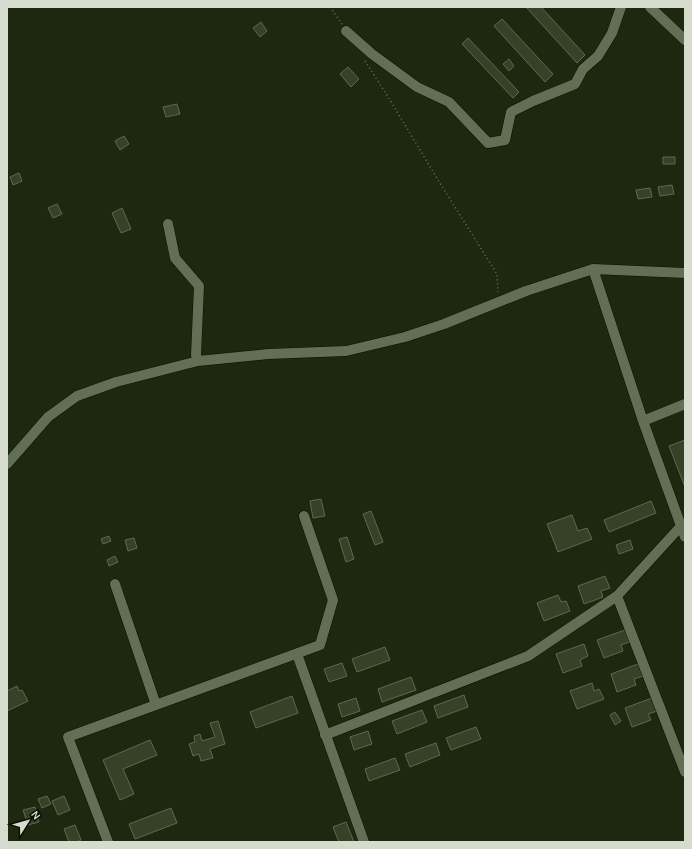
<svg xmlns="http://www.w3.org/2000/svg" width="692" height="849" font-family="Karla,sans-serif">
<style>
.building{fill:#364128;stroke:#5d6a4e}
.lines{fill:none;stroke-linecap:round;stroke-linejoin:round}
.minor-casing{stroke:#081100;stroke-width:11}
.path{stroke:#6b7460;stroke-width:1.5;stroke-dasharray:1 3;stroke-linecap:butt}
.minor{stroke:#626f54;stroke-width:10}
</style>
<rect width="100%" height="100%" fill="#1e2810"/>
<!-- building -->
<path class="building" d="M526,7H541L585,55L577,63Z
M502,19L553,74L545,82L494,26Z
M261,22L267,31L260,37L253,28Z
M468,38L519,92L513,98L462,44Z
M509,59L514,66L509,71L503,64Z
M348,67L359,79L351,87L340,74Z
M177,104L180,114L166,117L163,107Z
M124,136L129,144L120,150L115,141Z
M663,157H675V164H663Z
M19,173L22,181L13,185L10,177Z
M672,185L674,194L660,196L658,187Z
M650,188L652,197L638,199L636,190Z
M57,204L62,214L53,218L48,208Z
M122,208L131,229L121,233L112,213Z
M685,440V487L669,446Z
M321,499L325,516L313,518L310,501Z
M651,501L656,513L609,532L604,520Z
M371,511L383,542L375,545L363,514Z
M572,515L578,531L587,528L592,539L558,552L547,524Z
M109,536L111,541L103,544L101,539Z
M347,537L354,559L346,562L339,539Z
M134,538L137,548L128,551L125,540Z
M630,540L633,549L619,554L616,545Z
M115,556L118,562L109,566L107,560Z
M605,576L610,588L601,591L603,597L584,604L578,586Z
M558,595L561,602L566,601L570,611L544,621L537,603Z
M625,630L629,642L621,645L623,651L604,658L597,640Z
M584,644L588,656L580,660L582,666L563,673L556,654Z
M385,647L390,660L357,672L352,659Z
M342,663L347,676L329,682L324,669Z
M638,664L643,676L634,679L636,685L617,692L611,674Z
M411,677L416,690L382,702L378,689Z
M592,683L594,691L599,689L604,699L577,709L570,691Z
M17,686L19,691L22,690L28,701L7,711V691Z
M464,695L468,707L438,718L434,706Z
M292,696L298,713L256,728L250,712Z
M356,698L360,711L342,717L338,704Z
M652,698L657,711L648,714L651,720L632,727L625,708Z
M422,710L427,722L397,734L392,721Z
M615,712L621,721L615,725L610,715Z
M218,721L225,744L210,749L213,758L201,761L199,754L193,756L189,744L195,742L194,736L200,734L202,741L215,737L210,723Z
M476,727L481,739L451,750L446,738Z
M368,731L372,744L354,750L350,737Z
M150,740L157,755L123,769L134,794L120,800L103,760Z
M436,743L440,755L410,767L405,754Z
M395,758L400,770L369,781L365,769Z
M47,796L51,804L42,808L38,799Z
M64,796L70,810L58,815L52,801Z
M35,807L39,822L28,825L23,810Z
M171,808L177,823L135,839L129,824Z
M346,822L354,842H339L333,827Z
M75,825L81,840L76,842H69L64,829Z"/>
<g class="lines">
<defs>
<path id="minor" d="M650,7L685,40
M346,31L372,54L417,87L449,102L488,143L505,140L511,112L533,101L575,84L583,69L598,56L612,33L621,7
M168,224L175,258L199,286L196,355L198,361
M593,269L643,421
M685,404L643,421L685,537
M7,464L48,417L77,396L116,382L198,361L268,354L346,351L405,337L444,324L526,291L593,269L685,273
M115,584L156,705
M617,596L685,772
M297,654L364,842
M325,735L528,656L617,596L681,526
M108,842L68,737L320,645L333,600L304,516"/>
</defs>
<!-- minor casing -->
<use href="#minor" class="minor-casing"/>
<!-- path -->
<path class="path" d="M330,7L342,24
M365,61L390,100L438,180L497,274L498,292"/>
<!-- minor -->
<use href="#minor" class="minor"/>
</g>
<!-- border -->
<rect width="692" height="849" fill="none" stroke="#d5dccd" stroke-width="16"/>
<!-- north arrow -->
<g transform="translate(28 821) rotate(53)" stroke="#0b0f06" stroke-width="3" paint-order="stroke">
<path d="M0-3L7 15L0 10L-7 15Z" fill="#d5dccd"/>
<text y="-6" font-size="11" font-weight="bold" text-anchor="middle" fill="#d5dccd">N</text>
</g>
</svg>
